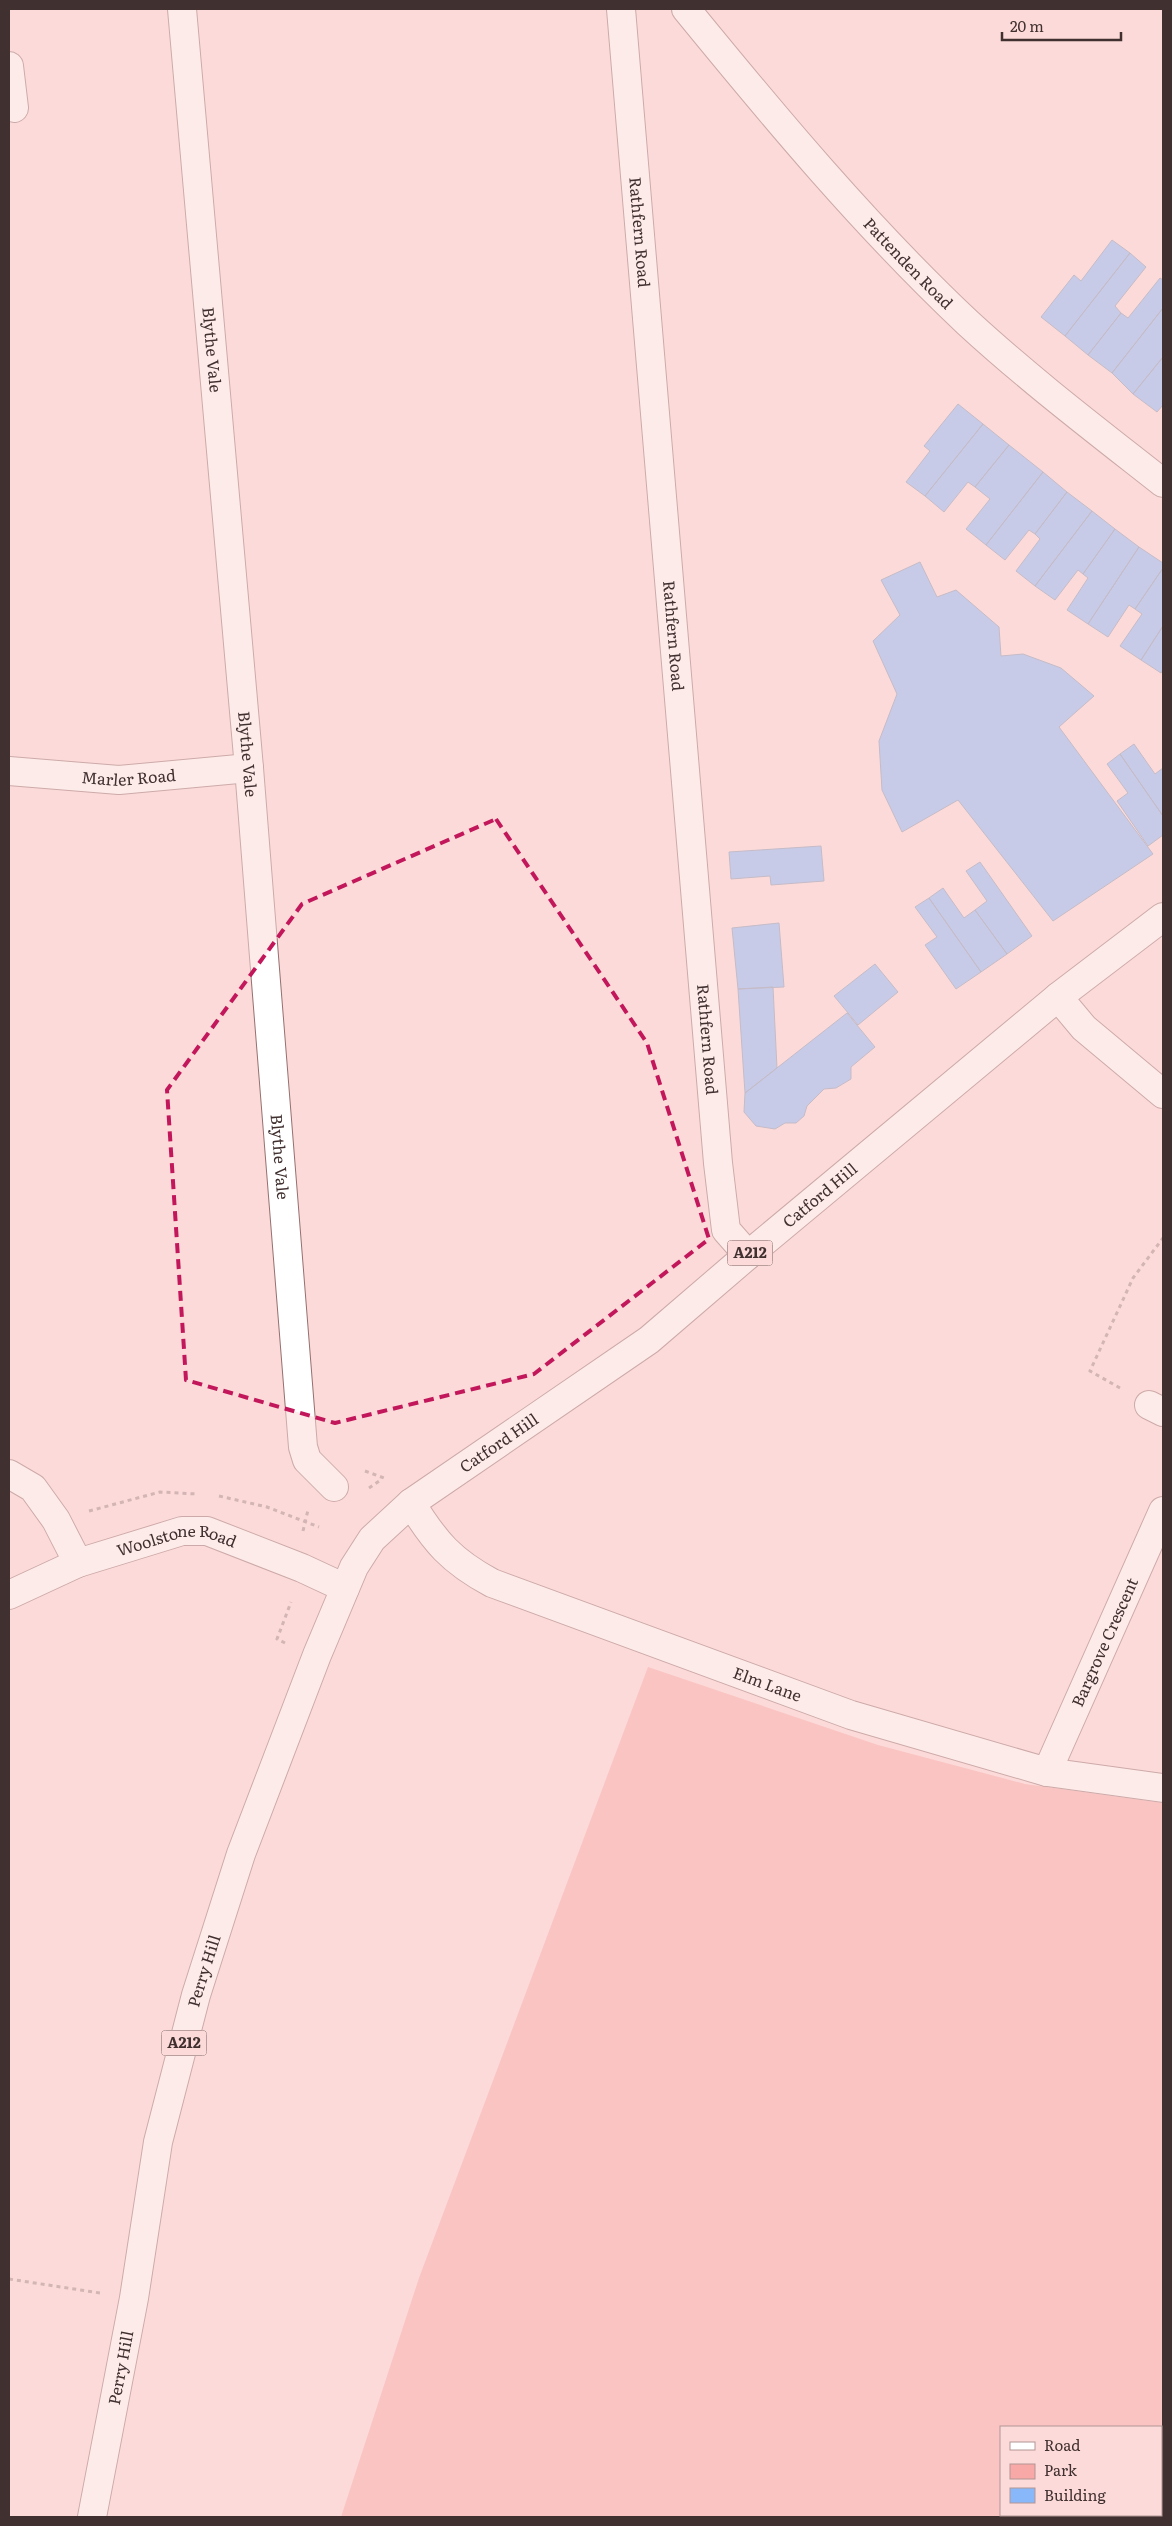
<svg xmlns="http://www.w3.org/2000/svg" width="1172" height="2526" font-family="Literata,serif">
<style>
.green{fill:#f8a8a6;fill-rule:evenodd}
.building{fill:#89b8fa;stroke:#8396b2}
.lines{fill:none;stroke-linecap:round;stroke-linejoin:round}
.minor-casing{stroke:#95706f;stroke-width:30}
.major-casing{stroke:#95706f;stroke-width:30}
.path{stroke:#a18887;stroke-width:3;stroke-dasharray:4 4;stroke-linecap:butt}
.minor{stroke:#fff;stroke-width:28}
.major{stroke:#fff;stroke-width:28}
.marked{fill:none;stroke:#c2185b;stroke-width:4;stroke-dasharray:10 6;stroke-linejoin:round}
.labels{text-anchor:middle;stroke-width:5;stroke-linejoin:round;paint-order:stroke}
.shield{fill:#fcdad9;stroke:#786362;stroke-width:1}
.shield-label{font-size:15px;font-weight:bold;fill:#40302f}
.street-label{font-size:16px;fill:#40302f;stroke:#fcdad9}
</style>
<rect width="100%" height="100%" fill="#fcdad9"/>
<!-- green -->
<path class="green" d="M648,1667L878,1745L1025,1784L1163,1803V2517H341L419,2278ZM1001,2427H1161V2515H1001Z"/>
<!-- building -->
<path class="building" d="M1112,240L1130,253L1065,336L1041,317L1074,275L1081,281Z
M1130,253L1146,267L1115,306L1121,313L1088,355L1065,336Z
M1160,278L1163,280V308L1112,373L1088,355L1121,313L1128,318Z
M1163,308V357L1133,394L1112,373Z
M1163,357V405L1157,412L1133,394Z
M958,404L983,424L925,496L906,482L930,451L924,446Z
M983,424L1009,445L975,487L968,482L944,512L925,496Z
M1009,445L1043,472L986,545L966,529L990,499L975,487Z
M1043,472L1067,492L1035,534L1029,530L1005,560L986,545Z
M1067,492L1092,511L1035,586L1016,571L1040,539L1035,534Z
M1092,511L1115,529L1083,574L1078,570L1055,600L1035,586Z
M1115,529L1139,547L1088,624L1067,610L1088,578L1083,574Z
M1139,547L1163,563V568L1135,609L1129,605L1108,637L1088,624Z
M920,562L937,597L956,590L999,627L1001,656L1023,654L1061,668L1094,696L1059,727L1153,854L1053,921L958,800L902,832L882,790L879,741L897,694L873,641L900,615L881,580Z
M1163,568V626L1141,660L1120,646L1142,614L1135,609Z
M1163,626V670L1161,673L1141,660Z
M1134,744L1155,774L1163,768V816L1120,754Z
M1120,754L1163,816V835L1148,846L1117,801L1128,793L1107,764Z
M821,846L824,881L771,885L770,876L731,879L729,852Z
M980,862L1032,936L1007,954L975,910L987,901L966,871Z
M943,888L964,918L975,910L1007,954L981,972L929,898Z
M929,898L981,972L956,989L925,945L937,937L915,907Z
M779,923L784,987L738,989L732,928Z
M875,964L898,992L858,1025L834,996Z
M773,987L777,1068L745,1093L738,989Z
M847,1013L875,1047L851,1067V1079L836,1088L824,1089L807,1106L804,1116L796,1123H785L775,1129L756,1126L744,1112L745,1093Z"/>
<g class="lines">
<defs>
<g id="minor">
<path id="s1" d="M182,9L249,768L303,1447L307,1460L334,1487"/>
<path id="s2" d="M621,9L718,1163L726,1230L748,1255"/>
<path id="s3" d="M686,9C775,118 865,226 968,323C1030,380 1097,431 1163,483"/>
<path d="M9,66L14,108"/>
<path id="s4" d="M9,771L119,780L249,768"/>
<path d="M1058,997L1084,1028L1163,1094"/>
<path d="M1149,1405L1163,1412"/>
<path d="M9,1474L33,1488L56,1520L78,1563"/>
<path id="s5" d="M411,1503C435,1542 451,1561 492,1583L851,1715L1047,1772L1163,1788"/>
<path id="s6" d="M9,1595L78,1563L182,1531H207L302,1568L345,1588"/>
<path id="s7" d="M1047,1772L1163,1511"/>
</g>
<g id="major">
<path id="s8" d="M92,2517L134,2298L158,2142L196,1995L241,1854L317,1655L354,1567L372,1539L411,1503L649,1340L748,1255L1058,997L1163,917"/>
</g>
</defs>
<!-- minor casing -->
<use href="#minor" class="minor-casing"/>
<!-- major casing -->
<use href="#major" class="major-casing"/>
<!-- path -->
<path class="path" d="M1120,1388L1090,1371L1133,1278L1163,1238
M365,1471L384,1478
M369,1488L382,1479
M219,1496L267,1507L319,1527
M89,1511L160,1492L197,1494
M303,1531L308,1510
M285,1643L277,1639L291,1602
M9,2279L100,2293"/>
<!-- minor -->
<use href="#minor" class="minor"/>
<!-- major -->
<use href="#major" class="major"/>
</g>
<!-- marked area -->
<path d="M0 0H1172V2526H0ZM496,819L647,1043L709,1239L534,1374L335,1423L186,1380L167,1090L302,904Z" fill="#fcdad9" fill-opacity=".55" fill-rule="evenodd"/>
<path class="marked" d="M496,819L647,1043L709,1239L534,1374L335,1423L186,1380L167,1090L302,904Z"/>
<g class="labels">
<!-- shield labels -->
<g class="shield">
<rect x="727.5" y="1240.5" width="45" height="25" rx="4"/>
<rect x="161.5" y="2030.5" width="45" height="25" rx="4"/>
</g>
<g class="shield-label">
<text x="750" y="1258">A212</text>
<text x="184" y="2048">A212</text>
</g>
<!-- street labels -->
<g class="street-label">
<text dy="6" stroke="none"><textPath href="#s2" startOffset="224">Rathfern Road</textPath></text>
<text dy="6" stroke="none"><textPath href="#s3" startOffset="338">Pattenden Road</textPath></text>
<text dy="6" stroke="none"><textPath href="#s1" startOffset="342">Blythe Vale</textPath></text>
<text dy="6" stroke="none"><textPath href="#s2" startOffset="629">Rathfern Road</textPath></text>
<text dy="6" stroke="none"><textPath href="#s1" startOffset="748">Blythe Vale</textPath></text>
<text dy="6" stroke="none"><textPath href="#s4" startOffset="120">Marler Road</textPath></text>
<text dy="6" stroke="none"><textPath href="#s2" startOffset="1034">Rathfern Road</textPath></text>
<text dy="6" stroke="none"><textPath href="#s1" startOffset="1152">Blythe Vale</textPath></text>
<text dy="6" stroke="none"><textPath href="#s8" startOffset="1588">Catford Hill</textPath></text>
<text dy="6" stroke="none"><textPath href="#s8" startOffset="1182">Catford Hill</textPath></text>
<text dy="6" stroke="none"><textPath href="#s6" startOffset="179">Woolstone Road</textPath></text>
<text dy="6" stroke="none"><textPath href="#s7" startOffset="142">Bargrove Crescent</textPath></text>
<text dy="6" stroke="none"><textPath href="#s5" startOffset="409">Elm Lane</textPath></text>
<text dy="6" stroke="none"><textPath href="#s8" startOffset="558">Perry Hill</textPath></text>
<text dy="6" stroke="none"><textPath href="#s8" startOffset="152">Perry Hill</textPath></text>
</g>
</g>
<!-- border -->
<rect width="1172" height="2526" fill="none" stroke="#40302f" stroke-width="20"/>
<!-- legend -->
<rect x="1000" y="2426" width="162" height="90" fill="#fcdad9" stroke="#b19695"/>
<rect x="1010" y="2442" width="25" height="8" fill="#ffffff" stroke="#b19695"/>
<text x="1044" y="2451" font-size="15" fill="#40302f">Road</text>
<rect x="1010" y="2464" width="25" height="15" fill="#f8a8a6" stroke="#b19695"/>
<text x="1044" y="2476" font-size="15" fill="#40302f">Park</text>
<rect x="1010" y="2488" width="25" height="15" fill="#89b8fa" stroke="#b19695"/>
<text x="1044" y="2501" font-size="15" fill="#40302f">Building</text>
<!-- scale -->
<path d="M1002 32v8h119v-8" fill="none" stroke="#40302f" stroke-width="2.5"/>
<text x="1010" y="32" font-size="15" fill="#40302f" stroke="#fcdad9" stroke-width="4" paint-order="stroke">20 m</text>
</svg>
